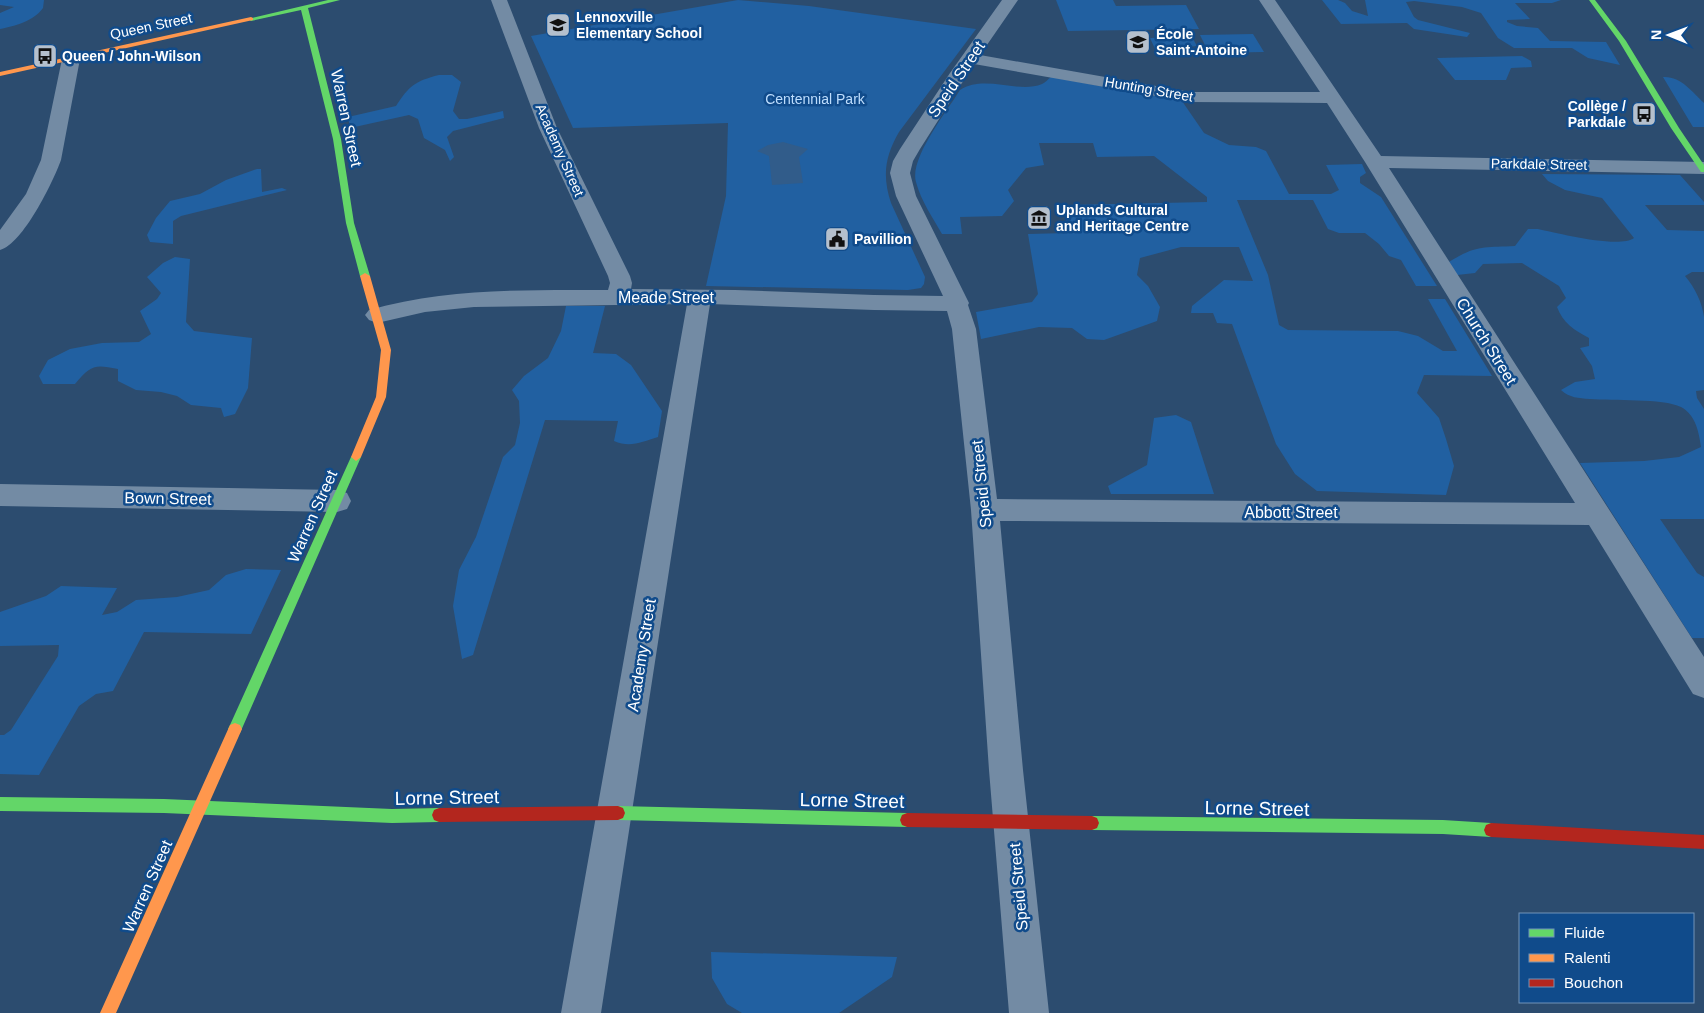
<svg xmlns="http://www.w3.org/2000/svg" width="1704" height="1013" font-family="Arial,sans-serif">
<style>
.green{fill:#2160a1}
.water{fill:#315c8a}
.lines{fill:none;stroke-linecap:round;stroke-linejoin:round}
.street{fill:#738ba4;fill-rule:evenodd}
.fast{fill:#63d668;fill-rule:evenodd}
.slow{fill:#ff974d;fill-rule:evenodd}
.jam{fill:#b3261e;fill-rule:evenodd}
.labels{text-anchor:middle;stroke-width:5;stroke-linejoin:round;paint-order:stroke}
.far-poi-label{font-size:14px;font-weight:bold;fill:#fff;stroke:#104b8b;text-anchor:start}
.far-street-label{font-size:14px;fill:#fff;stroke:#104b8b}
.far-park-label{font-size:14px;fill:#bdddfd;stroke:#104b8b}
.street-label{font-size:16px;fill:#fff;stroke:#104b8b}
.near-street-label{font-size:19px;fill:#fff;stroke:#104b8b}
</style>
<rect width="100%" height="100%" fill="#2c4c6f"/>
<!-- green -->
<path class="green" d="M0,0H44L43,8C34,21 15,26 0,29V13L14,7L0,5Z
M738,0L809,6L976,29L899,132C885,156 882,176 891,203L925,277L924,284L921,288L908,290L706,286L726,196L728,123L573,128L531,36Z
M1056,0H1113L1116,6L1186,5L1199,29L1068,31Z
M1322,0H1338L1345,3L1352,11L1368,16L1365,0H1561L1552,3H1515L1530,19L1507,20V22L1517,26L1538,28L1550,41L1606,42L1620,65L1588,58L1572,48H1514L1498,38L1481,13L1462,7L1414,1L1406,2L1414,17L1418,20L1470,33L1467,37L1414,29L1407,23L1341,24Z
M1253,34L1264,52L1209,53L1200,35Z
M1192,37L1197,46L1180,48L1181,51H1156L1150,38Z
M1522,56L1531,61L1532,67L1511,68L1506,80H1455L1437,58Z
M439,75H452L461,82L453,111L459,119H467L503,111L504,118L453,131L447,137L454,157L450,161L445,150L424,138L418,119L409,115L350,128L348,117L396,106C409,86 415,81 439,75Z
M1051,77L1182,101L1204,133L1229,145L1256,147L1266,151L1289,194H1331L1339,190L1326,165L1362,164L1366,173L1360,177V183L1381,197L1437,286H1416L1401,260L1389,256L1379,244L1365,233H1339L1328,229L1313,200H1237L1268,275L1279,325L1288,330L1398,331L1418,336L1443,351H1457L1428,299H1445L1492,376L1424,375L1417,393L1439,418L1446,439L1454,466L1446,495L1317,491L1295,474L1276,444L1232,324L1217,323L1213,313H1191L1192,306L1224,280L1253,281L1239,247H1181L1140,258L1137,275L1148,286L1160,307L1157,321L1104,340L1087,339L1072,328L1039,327L981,339L976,312L1032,302L1038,294L1028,234L1068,233L1064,209L1069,205L1207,202V197L1154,156L1097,157L1093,143H1039L1044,165L1026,168L1008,190L1014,201L1002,216L960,217L962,234H942C933,218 921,201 916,182C909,159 947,111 960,90C985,74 1018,94 1042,84C1045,83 1048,79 1051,77Z
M1663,77C1681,76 1691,91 1704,103V127H1693Z
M257,169H261L262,192L282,188L287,190L181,216L173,221V244L150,242L147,235L156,218L170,201L200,194L226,180Z
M1542,174L1680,175L1704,202V205H1645L1667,230L1704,231V272H1692L1685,276C1695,288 1702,302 1704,317V390L1696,391L1697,398L1704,409V519H1660L1697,573L1704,577V638H1692L1580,463L1644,461L1679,457L1701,447C1699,433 1696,415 1681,407C1663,398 1612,401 1590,399C1578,398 1570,398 1561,390L1575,382L1595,379L1592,366L1580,348L1589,346V338C1574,330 1563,323 1557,307L1566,298L1559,286L1522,263L1483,264L1475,273L1457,275L1449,262C1478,244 1484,248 1515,246L1528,229H1538C1557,233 1619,249 1634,238L1602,198L1565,190L1548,181Z
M175,257L190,259L186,322L194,331L252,338L248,388L235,414L224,417L221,408L191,405L177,396L161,392L136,390L118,381V369C94,364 91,365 75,384H43L39,376L48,360L70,349L102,343L139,342L151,334L140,311L157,299L161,293L147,277L163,263Z
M566,306H605L593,353L616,354L631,365L662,411L658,437C642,442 630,448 614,441L618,421L545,420L473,655L462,659L453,606L459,570L476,537L503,457L515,445L520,423L519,401L512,390L524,376L548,358L561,331Z
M1176,415L1191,422L1214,494H1111L1108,486L1147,465L1154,418Z
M246,569L281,570L251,634L144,632L113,691L96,694L79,706L39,775L0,774V735H4L11,730L58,656L59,645L0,646V612L46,596L61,586L117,588L102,615L117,612L136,600L177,597L209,590L226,575Z
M711,952L897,957L892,977L839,1013H742L727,1004L712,978Z"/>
<!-- water -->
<path class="water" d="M783,142L808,149L799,157L803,183L772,185L769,156L757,151L768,145Z"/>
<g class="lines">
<!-- street -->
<path class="street" d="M491,0H507L557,128L630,276L632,283L631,289L735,290L874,295L943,296L896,196L890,173L893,161L900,149L950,73L1002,0H1018L980,55L1190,92H1320L1259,0H1275L1381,156L1704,162V174L1389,168L1704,657V698L1693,694L1589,525L1000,521L1023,770L1049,1013H1009L989,770L971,510L952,329L947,311L874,310L710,304L601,1013H561L687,304L474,307L425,312L377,323L369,320L365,315L369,310C447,288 528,290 608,290L610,283L608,276L539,128ZM974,64L1190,102L1327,103L1365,162L1575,503L997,499L976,329L968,305L969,303L916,196L910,173L913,161L920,149Z
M71,54L77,55L80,59L61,160C53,182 23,244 0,250V230L26,194L41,160L62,59L65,55Z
M0,484L337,490L347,493L351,501L347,509L337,512L0,506Z"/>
<!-- fast -->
<path class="fast" d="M328,0H340L308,8L341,139L354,223L370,276L365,279L360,276L346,223L333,139L301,10L251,21L248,19Z
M1589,0H1595L1626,41L1679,128L1704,165V172H1701L1671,128L1619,41Z
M356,453L361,457L240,733L235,735L230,733L228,729L230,725L351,457Z
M0,797L164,799L392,809L439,808L444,810L446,815L444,820L439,822L392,823L164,813L0,811Z
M618,806L907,813L912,815L914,820L912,825L907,827L618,820L613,818L611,813L613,808Z
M1092,816L1443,820L1491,823L1496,825L1498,830L1496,835L1491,837L1443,834L1092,830L1087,828L1085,823L1087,818Z"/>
<!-- slow -->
<path class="slow" d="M251,17L253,18V20L0,76V72Z
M365,273L370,276L391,350L386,397L361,457L356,461L351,457L376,397L381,350L360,276Z
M235,723L240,725L242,729L116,1013H100L230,725Z"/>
<!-- jam -->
<path class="jam" d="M618,806L623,808L625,813L623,818L618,820L439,822L434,820L432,815L434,810L439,808Z
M907,813L1092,816L1097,818L1099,823L1097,828L1092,830L907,827L902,825L900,820L902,815Z
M1491,823L1704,835V849L1491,837L1486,835L1484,830L1486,825Z"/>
</g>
<!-- icons -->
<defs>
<symbol id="school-square" viewBox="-11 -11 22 22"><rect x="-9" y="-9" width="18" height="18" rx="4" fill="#b5c0cd" stroke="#104b8b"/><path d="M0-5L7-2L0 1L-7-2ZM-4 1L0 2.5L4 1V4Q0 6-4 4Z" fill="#111"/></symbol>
<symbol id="bus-square" viewBox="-11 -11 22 22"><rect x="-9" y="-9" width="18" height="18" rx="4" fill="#b5c0cd" stroke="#104b8b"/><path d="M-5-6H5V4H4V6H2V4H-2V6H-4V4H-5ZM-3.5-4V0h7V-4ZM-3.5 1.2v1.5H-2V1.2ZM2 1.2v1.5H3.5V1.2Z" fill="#111"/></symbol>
<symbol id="museum-square" viewBox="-11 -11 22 22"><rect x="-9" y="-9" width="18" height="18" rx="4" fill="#b5c0cd" stroke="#104b8b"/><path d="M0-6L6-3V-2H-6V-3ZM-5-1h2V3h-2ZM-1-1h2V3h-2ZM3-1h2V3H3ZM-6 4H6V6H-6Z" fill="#111"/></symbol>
<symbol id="civic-square" viewBox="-11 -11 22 22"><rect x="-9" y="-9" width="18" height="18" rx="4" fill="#b5c0cd" stroke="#104b8b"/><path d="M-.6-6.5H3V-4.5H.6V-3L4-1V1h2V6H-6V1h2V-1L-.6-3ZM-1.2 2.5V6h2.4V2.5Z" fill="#111"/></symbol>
</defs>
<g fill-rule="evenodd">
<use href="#school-square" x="544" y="11" width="28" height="28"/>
<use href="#school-square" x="1124" y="28" width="28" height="28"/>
<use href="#bus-square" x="31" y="42" width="28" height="28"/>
<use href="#bus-square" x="1630" y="100" width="28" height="28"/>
<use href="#museum-square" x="1025" y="204" width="28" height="28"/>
<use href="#civic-square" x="823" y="225" width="28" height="28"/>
</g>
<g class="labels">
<!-- far-poi labels -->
<g class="far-poi-label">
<text x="576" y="22">Lennoxville<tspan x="576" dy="16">Elementary School</tspan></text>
<text x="1156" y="39">École<tspan x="1156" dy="16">Saint-Antoine</tspan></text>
<text x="62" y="61">Queen / John-Wilson</text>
<text x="1626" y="111" text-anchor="end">Collège /<tspan x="1626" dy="16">Parkdale</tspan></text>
<text x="1056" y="215">Uplands Cultural<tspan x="1056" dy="16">and Heritage Centre</tspan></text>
<text x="854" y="244">Pavillion</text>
</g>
<!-- far-street labels -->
<g class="far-street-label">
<text transform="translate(151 26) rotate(-12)" y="5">Queen Street</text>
<text transform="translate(1149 89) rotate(10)" y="5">Hunting Street</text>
<text transform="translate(560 150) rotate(66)" y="5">Academy Street</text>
<text transform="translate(1539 164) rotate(1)" y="5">Parkdale Street</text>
</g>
<!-- far-park labels -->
<g class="far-park-label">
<text x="815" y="104">Centennial Park</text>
</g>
<!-- street labels -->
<g class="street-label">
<text transform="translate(956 79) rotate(-56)" y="6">Speid Street</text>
<text transform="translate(347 118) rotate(78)" y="6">Warren Street</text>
<text x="666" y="303">Meade Street</text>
<text transform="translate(1487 341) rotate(58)" y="6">Church Street</text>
<text transform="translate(981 484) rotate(-96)" y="6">Speid Street</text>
<text transform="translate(168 498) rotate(1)" y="6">Bown Street</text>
<text x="1291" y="518">Abbott Street</text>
<text transform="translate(312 516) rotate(-66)" y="6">Warren Street</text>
<text transform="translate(641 655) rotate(-81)" y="6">Academy Street</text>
<text transform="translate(147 886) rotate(-66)" y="6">Warren Street</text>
<text transform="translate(1018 887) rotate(-95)" y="6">Speid Street</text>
</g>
<!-- near-street labels -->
<g class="near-street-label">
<text transform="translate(447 797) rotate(-1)" y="7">Lorne Street</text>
<text transform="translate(852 800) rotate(1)" y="7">Lorne Street</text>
<text transform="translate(1257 808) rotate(1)" y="7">Lorne Street</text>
</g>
</g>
<!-- legend -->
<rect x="1519" y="913" width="175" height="90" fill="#104b8b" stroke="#7093b9"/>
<rect x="1529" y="929" width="25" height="8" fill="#63d668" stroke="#7093b9"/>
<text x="1564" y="938" font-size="15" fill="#ffffff">Fluide</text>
<rect x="1529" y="954" width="25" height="8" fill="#ff974d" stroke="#7093b9"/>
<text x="1564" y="963" font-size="15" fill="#ffffff">Ralenti</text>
<rect x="1529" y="979" width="25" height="8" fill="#b3261e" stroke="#7093b9"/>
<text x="1564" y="988" font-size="15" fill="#ffffff">Bouchon</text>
<!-- north arrow -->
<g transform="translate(1669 35) rotate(271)" stroke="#104b8b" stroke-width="4" paint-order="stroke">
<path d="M0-4L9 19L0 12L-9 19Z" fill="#ffffff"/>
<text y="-8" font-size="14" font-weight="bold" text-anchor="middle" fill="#ffffff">N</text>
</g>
</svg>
